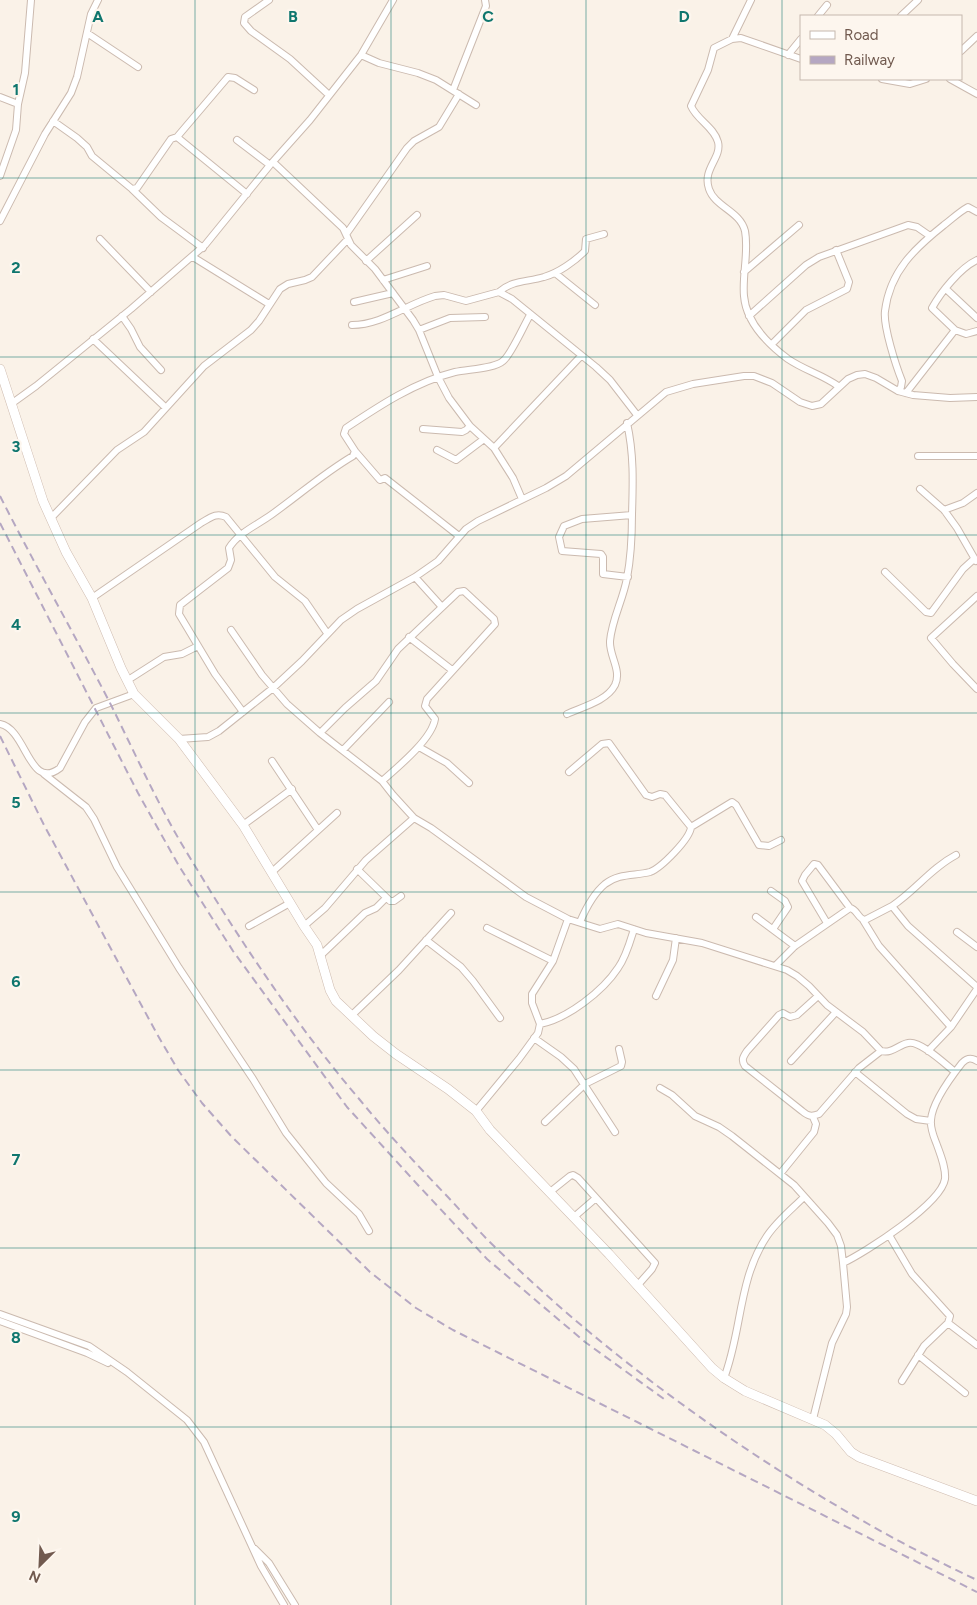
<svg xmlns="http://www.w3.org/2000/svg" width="977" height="1605" font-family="Figtree,sans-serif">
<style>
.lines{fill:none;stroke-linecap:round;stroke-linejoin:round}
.minor-casing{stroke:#cbbaaf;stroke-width:8}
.secondary-casing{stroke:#cfbcb0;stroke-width:10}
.minor{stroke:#fff;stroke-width:6}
.secondary{stroke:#fff;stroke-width:9}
.rail{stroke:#b5a7c2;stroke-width:2;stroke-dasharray:8 5;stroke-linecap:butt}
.grid{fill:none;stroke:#0f766e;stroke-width:1;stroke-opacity:0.55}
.grid-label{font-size:16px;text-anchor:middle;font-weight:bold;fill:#0f766e;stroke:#fdf6ee;stroke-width:4.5;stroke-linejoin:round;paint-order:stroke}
</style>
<rect width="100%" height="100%" fill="#faf2e8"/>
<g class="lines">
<defs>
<path id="minor" d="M269,0L245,17L244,23L251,31L290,59L329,95
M818,16L827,5
M901,16L918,0
M87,33L138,67
M732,39L751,0
M961,51L977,36
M361,55L379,63L418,73L436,80L476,105
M788,55L801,39
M801,59L741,38L732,39L714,48L708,70L691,106C697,120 714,127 718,142C722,158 702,169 709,189C715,207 740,211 745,231C749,252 742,275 744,296C746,322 768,344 788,359C804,370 823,375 838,386
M882,79L910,84L926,79
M950,79L977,94
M453,90L486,6L485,0
M0,97L18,104
M53,121L77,138L87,147L92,156L132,189L137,188L171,139L177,137L247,194
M177,137L228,77L235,78L254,90
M237,140L270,165
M273,162L343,228L351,245L375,269L413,320L419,330L438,377L449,398L470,426L494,448L513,478L522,499
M0,176L16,130L18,104L25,73L31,0
M132,189L161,217L203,248
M0,221L45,134L71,93L77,77L91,14L98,0
M347,233L407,148L414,141L439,127L459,94
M100,239L151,292
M193,257L269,304
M977,260C960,268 941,292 932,308L955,330L966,334L977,331
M366,261L417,215
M744,272L799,225
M555,273L595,305
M383,280L427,266
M946,289L977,318
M499,292C512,280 528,282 544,277C558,273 574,262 585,251L586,239L604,234
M354,302L393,293
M122,316L131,329L140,347L161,370
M749,316L806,265L819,257L908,225L917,227L930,236
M352,325C382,325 407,304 435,296L444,295L466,301L499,292L512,299L596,367L610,380L637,415
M419,330L450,318L485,317
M93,339L165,407
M772,344L806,310L847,289L849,282L836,250
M898,391L901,387L902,381C896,366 883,326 885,311C890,271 915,248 944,225C952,219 959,212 968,207L977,212
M906,393L955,330
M11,404L36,386L131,309L205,245L270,165L310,120L361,55L393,0
M423,429L462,432L466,430L470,426
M494,448L581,356
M437,450L456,460L484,439
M355,451L380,480L385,478L459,536
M918,456H977
M920,489L944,510L957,528L976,561
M944,510L963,503L977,493
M51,518L117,450L144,432L204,366L251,330L259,321L280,289L288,284L305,280L312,277L348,239
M885,572L926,612L931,613L963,569L974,559
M415,577L442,607
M628,577L603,574V557L601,554L562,551L559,537L564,526L582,519L632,515
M977,596L931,638L953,664L977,689
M92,598L201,523C210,518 216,512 226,517L275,577L305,601L327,633
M231,630L262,675L287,704L320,733L382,781L393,795L414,818L431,828L526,897L568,919L553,961L532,994V1003L540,1024L538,1033L519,1059L476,1111
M409,637L452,670
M128,680L164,657L182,654L198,646
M243,712L215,674L179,614L180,605L228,568L231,560L229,548C238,533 257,525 271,515C299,495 324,473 353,456L355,451L344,434L346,428C379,406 415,382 455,372C467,369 494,369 503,361C511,355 524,325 530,315
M567,714C582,707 607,701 615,685C622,670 609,656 610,641C612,619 623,600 627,578C631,557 632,536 632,514C633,483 634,454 627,423
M0,724C27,729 29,792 60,768L85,722L96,708L134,694
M320,733L345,708L376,681L398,649L458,592L464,591L494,619L495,624L427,699L425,706L435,719C432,739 398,767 382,781
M179,739L208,737L219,731L273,688L302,661L341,620L357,609L415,577L438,561L466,529L478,521L546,488L566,476L666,392L693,384L744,376H754L772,383L800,402L812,406L821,404L848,379L857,375L865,374L876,378L898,391L913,395L950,398L977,397
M419,747L447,763L469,783
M343,750L389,702
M272,761L318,830
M569,772L602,744L609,743L646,795L652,797L660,794L665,795L691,827C690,839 661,868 650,872C635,876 619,873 605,884C593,894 586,908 580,922
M44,774L86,807L94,819L117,867L179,968L253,1079L286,1133L326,1183L359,1214L369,1231
M243,825L292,789
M691,827L732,802L736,805L759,845L769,846L781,840
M357,869L390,901H394L401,896
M272,872L337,813
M771,891L785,901L788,907L773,929
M892,906C915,891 931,868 956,855
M756,917L795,946
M568,919L600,929L618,924L646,933L702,943L787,970L797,976L809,986L827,1005L863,1032L881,1051C892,1054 898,1045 908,1043C920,1040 945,1064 955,1072
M863,920L879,946L951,1027
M827,923L802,881L805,875L814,864L818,865L850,908
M249,926L290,903
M304,926L325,908L366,860L414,818
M487,928L553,961
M957,932L977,947
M426,940L461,967L473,981L500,1018
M321,955L365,913L376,908L386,898
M775,966L795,946L850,908C857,909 858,919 865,920L892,906L908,926L977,987
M656,996L673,960L676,938
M818,996L797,1015L790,1017L783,1013L779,1015L747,1051C743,1057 741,1060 745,1066L802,1111C808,1116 811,1117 819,1114L859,1068L881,1051
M352,1015L399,970L451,913
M540,1024C567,1019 603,991 618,968C626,957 630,942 634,929
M534,1038L561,1057L574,1069L615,1132
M928,1051L951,1027L977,989
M791,1061L836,1012
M855,1072L907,1114L916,1119L931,1121
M660,1088L672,1095L695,1116L719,1127L732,1136L794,1185L828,1223L837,1235L841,1246L843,1263
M545,1122L585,1084L621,1066L622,1062L619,1049
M780,1174L814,1132L816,1124L813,1117
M550,1192L570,1176L573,1175L578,1178L655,1263L652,1269L637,1286
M574,1217L596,1198
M889,1235L912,1274L950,1316L948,1323L924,1346L902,1381
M0,1314L89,1346L127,1372L187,1420L204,1442L261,1566L284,1605
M0,1321L87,1353L108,1363
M948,1323L977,1345
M918,1355L965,1393
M724,1378C742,1332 738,1279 767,1236C777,1221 792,1209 804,1197
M813,1419L832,1343L846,1314L847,1307L843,1263C866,1252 941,1204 945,1179C946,1168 941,1156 937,1145C934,1137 930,1129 931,1120C932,1102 951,1077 962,1063C967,1058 971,1057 977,1061
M255,1549L269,1563L295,1605"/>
<path id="secondary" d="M0,369L43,501L66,552L92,598L121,668L134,694L179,739L243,825L304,926L317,945L330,990L336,1001L373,1036L396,1054L448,1089L476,1111L490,1130L609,1254L712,1368L724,1378L745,1391L825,1425L836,1434L851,1452L859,1457L977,1501"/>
</defs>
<!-- minor casing -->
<use href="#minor" class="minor-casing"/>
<!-- secondary casing -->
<use href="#secondary" class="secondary-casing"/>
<!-- minor -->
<use href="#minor" class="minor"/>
<!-- secondary -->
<use href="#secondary" class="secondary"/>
<!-- rail -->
<path class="rail" d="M0,496C35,565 73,632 109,701C136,755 160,810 192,861C242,944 297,1026 360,1100C387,1133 416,1164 446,1195C463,1213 479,1232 497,1249C607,1356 737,1450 870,1525C905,1545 941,1563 977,1580
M0,523L138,793L179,866L233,951L347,1107L417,1184L487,1259L585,1342L664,1399
M0,736L44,825L157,1034L178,1070L202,1103L232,1137L370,1272L416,1308L453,1330L977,1592"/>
</g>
<!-- grid -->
<path class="grid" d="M195,0V1605M391,0V1605M586,0V1605M782,0V1605M0,178H977M0,357H977M0,535H977M0,713H977M0,892H977M0,1070H977M0,1248H977M0,1427H977"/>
<g class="grid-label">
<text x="98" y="22">A</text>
<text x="293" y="22">B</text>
<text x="488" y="22">C</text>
<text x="684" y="22">D</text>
<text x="16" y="95">1</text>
<text x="16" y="273">2</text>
<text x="16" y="452">3</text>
<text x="16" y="630">4</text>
<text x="16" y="808">5</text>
<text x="16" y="987">6</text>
<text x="16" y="1165">7</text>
<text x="16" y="1343">8</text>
<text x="16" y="1522">9</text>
</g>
<!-- legend -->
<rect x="800" y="15" width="162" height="65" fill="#fdf6ee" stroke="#c5b8ae"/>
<rect x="810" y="31" width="25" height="8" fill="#ffffff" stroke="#c5b8ae"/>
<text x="844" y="40" font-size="15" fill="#715a4f">Road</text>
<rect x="810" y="56" width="25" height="8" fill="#b5a7c2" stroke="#c5b8ae"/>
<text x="844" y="65" font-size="15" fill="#715a4f">Railway</text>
<!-- north arrow -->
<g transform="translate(40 1565) rotate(204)" stroke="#fdf6ee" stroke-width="4" paint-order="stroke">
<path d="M0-4L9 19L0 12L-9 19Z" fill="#715a4f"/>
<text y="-8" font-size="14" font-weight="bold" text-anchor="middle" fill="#715a4f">N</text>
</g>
</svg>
